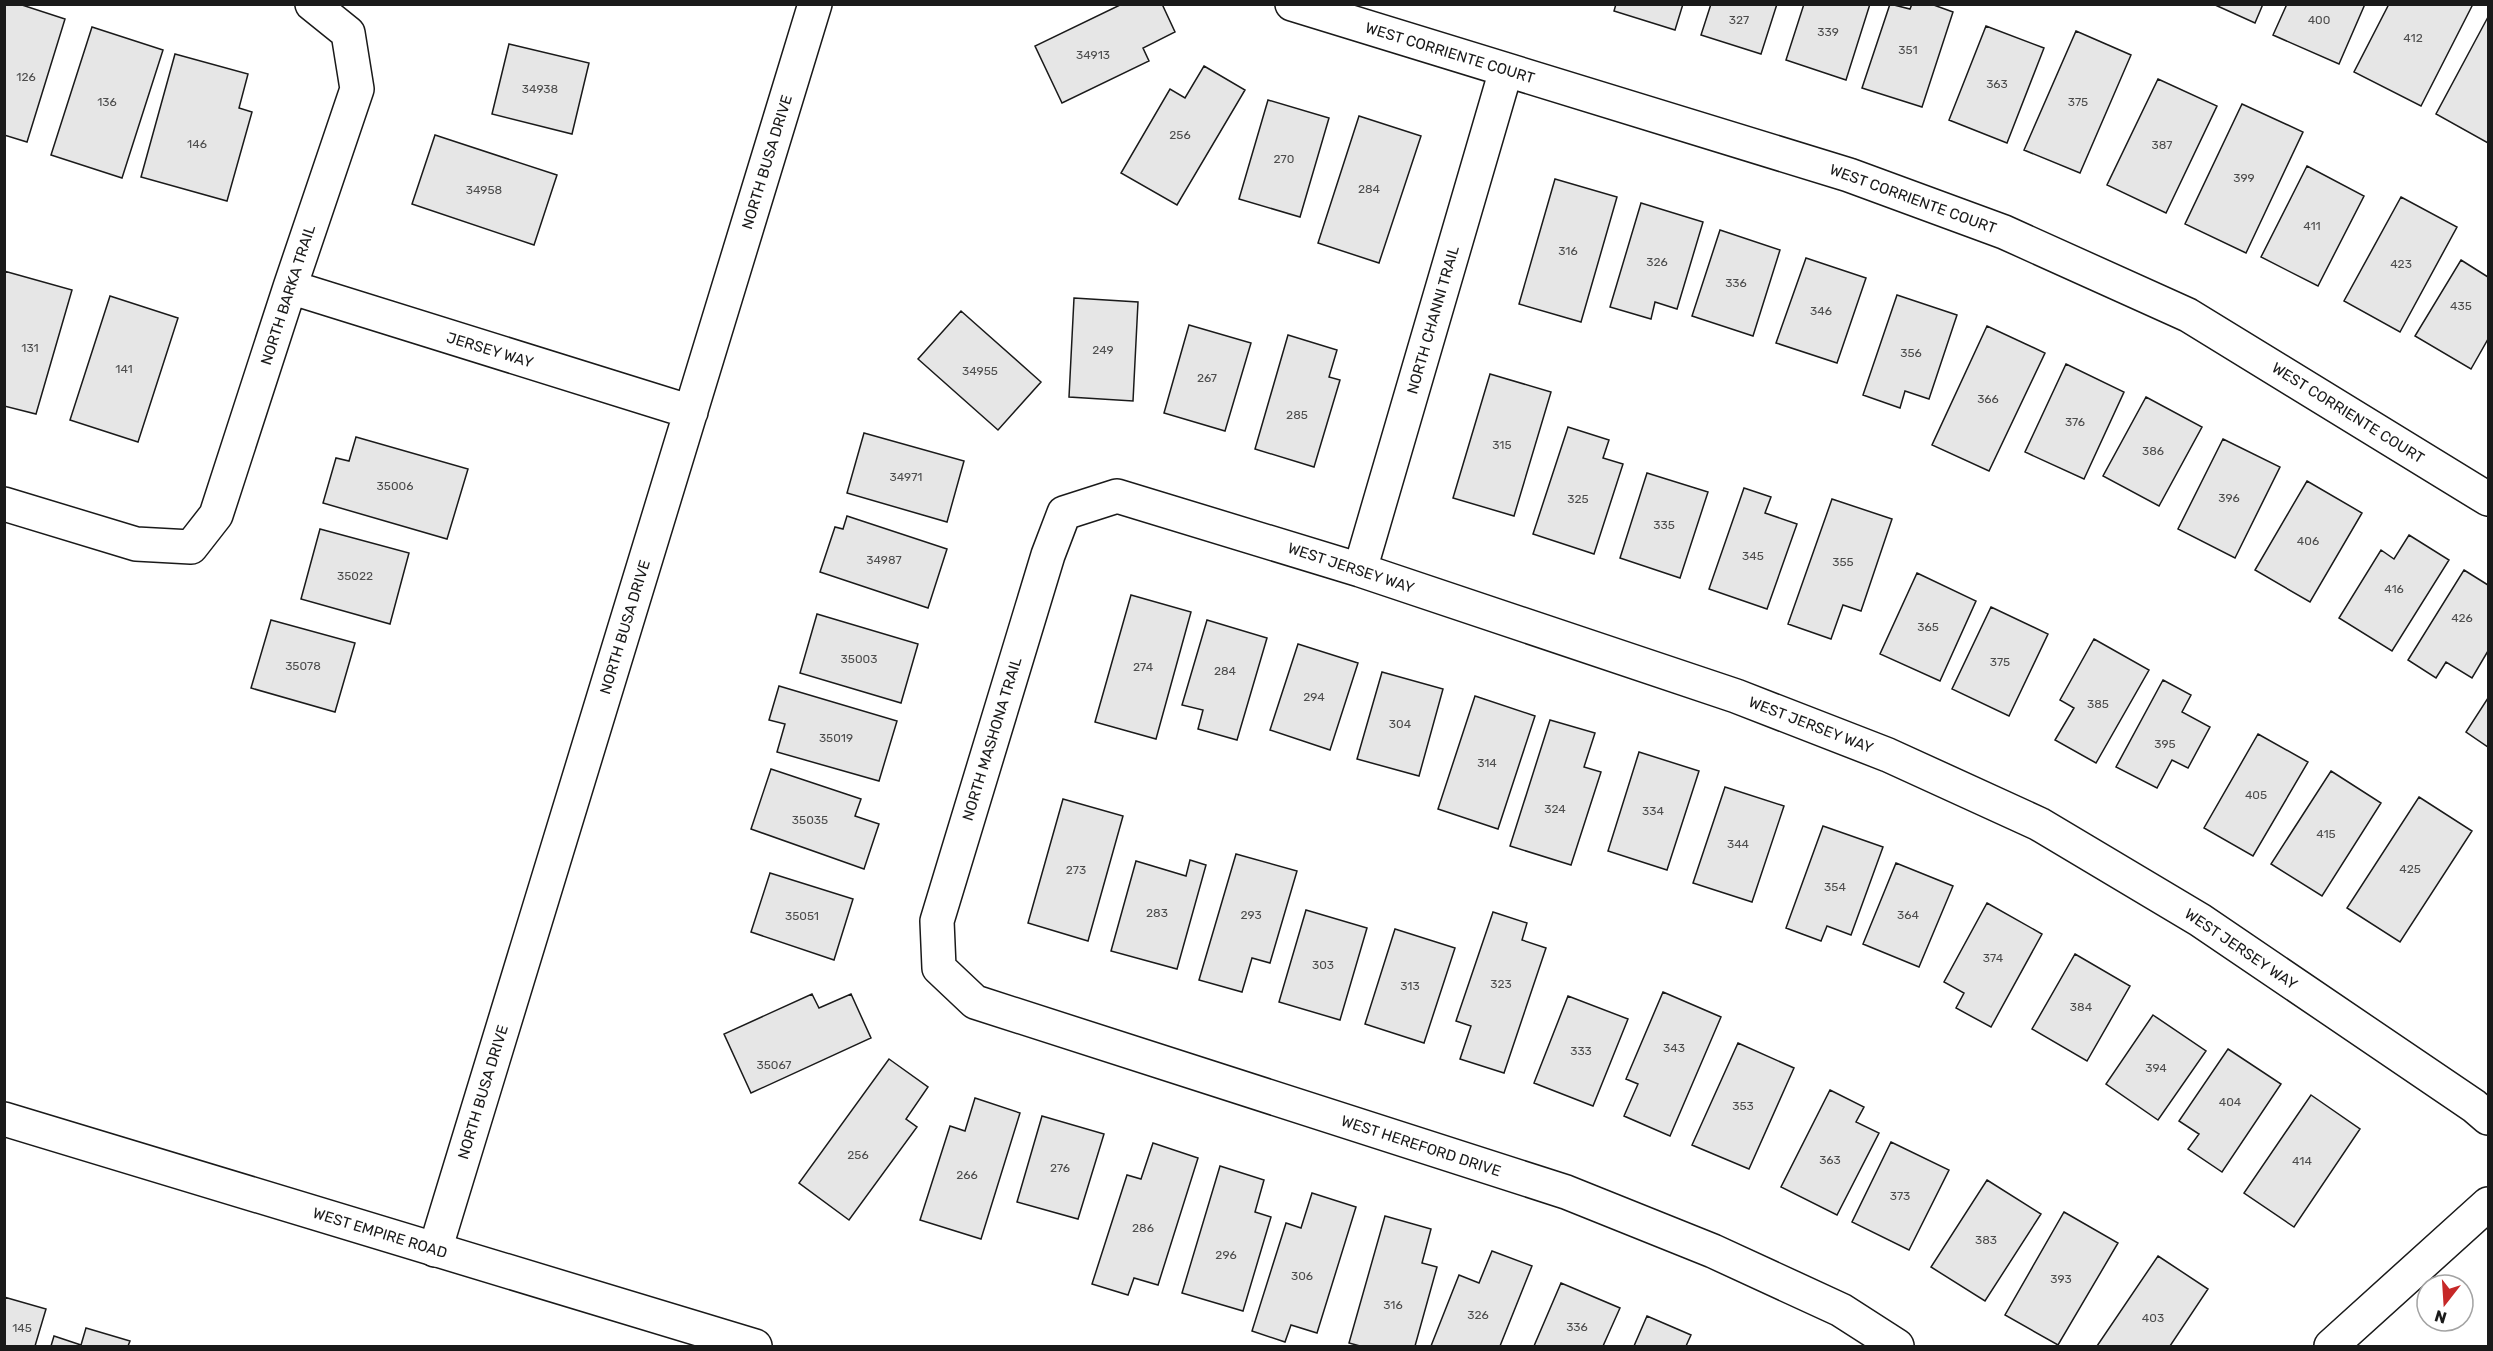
<svg xmlns="http://www.w3.org/2000/svg" width="2493" height="1351" font-family="Rubik,sans-serif">
<style>
.building{fill:#e6e6e6;stroke:#1a1a1a;stroke-width:1.5}
.lines{fill:none;stroke-linecap:round;stroke-linejoin:round}
.minor-casing{stroke:#1a1a1a;stroke-width:36}
.tertiary-casing{stroke:#1a1a1a;stroke-width:36}
.minor{stroke:#fff;stroke-width:33}
.tertiary{stroke:#fff;stroke-width:33}
.labels{text-anchor:middle;stroke-width:4.5;stroke-linejoin:round;paint-order:stroke}
.number-label{font-size:12px;fill:#4d4d4d}
.street-label{font-size:15px;fill:#1a1a1a;stroke:#fff}
</style>
<rect width="100%" height="100%" fill="#fff"/>
<!-- building -->
<path class="building" d="M4,4H19L65,19L27,142L4,135Z
M1122,4H1162L1175,32L1143,48L1149,61L1062,103L1035,46Z
M1616,4H1683L1675,30L1614,11Z
M1711,4H1777L1761,54L1701,35Z
M1804,4H1870L1846,80L1786,60Z
M1890,4L1910,9L1912,4H1931L1953,12L1922,107L1862,88Z
M2213,4H2263L2255,23Z
M2287,4H2365L2339,64L2273,35Z
M2389,4H2473L2421,106L2354,72Z
M2488,17V143L2436,114Z
M1986,26L2044,48L2007,143L1949,120Z
M92,27L163,50L122,178L51,155Z
M2076,31L2131,55L2080,173L2024,150Z
M509,44L589,63L572,134L492,114Z
M175,54L248,74L239,108L252,112L227,201L141,177Z
M1204,66L1245,90L1177,205L1121,173L1170,89L1185,98Z
M2158,79L2217,106L2166,213L2107,185Z
M1268,100L1329,118L1300,217L1239,199Z
M2242,104L2303,132L2246,253L2185,224Z
M1359,116L1421,136L1379,263L1318,243Z
M435,135L557,175L534,245L412,204Z
M2307,166L2364,196L2318,286L2261,257Z
M1555,179L1617,197L1581,322L1519,304Z
M2401,197L2457,227L2400,332L2344,301Z
M1641,203L1703,222L1677,309L1655,302L1651,319L1610,307Z
M1720,230L1780,250L1753,336L1692,316Z
M1806,258L1866,278L1837,363L1776,343Z
M2461,260L2488,277V339L2471,369L2415,336Z
M4,271L72,290L36,414L4,406Z
M1897,295L1957,315L1929,399L1905,391L1900,408L1863,395Z
M110,296L178,318L138,442L70,420Z
M1074,298L1138,302L1133,401L1069,397Z
M961,311L1041,382L998,430L918,359Z
M1189,325L1251,343L1225,431L1164,413Z
M1987,326L2045,353L1989,471L1932,445Z
M1288,335L1337,350L1329,377L1340,380L1314,467L1255,449Z
M2066,364L2124,392L2084,479L2025,452Z
M1490,374L1551,392L1514,516L1453,498Z
M2146,397L2202,427L2159,506L2103,476Z
M1568,427L1609,440L1603,458L1623,464L1594,554L1533,534Z
M864,433L964,461L947,522L847,493Z
M356,437L468,469L447,539L323,503L336,458L349,461Z
M2223,439L2280,467L2235,558L2178,529Z
M1647,473L1708,492L1680,578L1620,558Z
M2307,481L2362,513L2310,602L2255,570Z
M1744,488L1771,497L1765,513L1797,524L1767,609L1709,589Z
M1832,499L1892,519L1861,611L1843,605L1831,639L1788,624Z
M847,516L947,549L928,608L820,572L835,527L843,529Z
M320,529L409,553L390,624L301,599Z
M2409,535L2449,560L2392,651L2339,618L2381,550L2394,559Z
M2464,570L2488,585V651L2472,678L2446,662L2436,678L2408,660Z
M1917,573L1976,601L1940,681L1880,654Z
M1131,595L1191,612L1156,739L1095,722Z
M1991,607L2048,634L2009,716L1952,689Z
M817,614L918,644L901,703L800,673Z
M271,620L355,643L335,712L251,688Z
M1207,620L1267,638L1237,740L1198,729L1203,710L1182,705Z
M2094,639L2149,670L2096,763L2055,740L2074,708L2060,700Z
M1298,644L1358,663L1330,750L1270,730Z
M1382,672L1443,689L1419,776L1357,759Z
M2163,680L2191,695L2182,712L2210,727L2188,768L2172,760L2157,788L2116,767Z
M779,686L897,721L879,781L777,752L785,724L769,720Z
M1475,696L1535,716L1498,829L1438,809Z
M2488,698V747L2466,732Z
M1550,720L1595,733L1584,767L1601,772L1571,865L1510,846Z
M2258,734L2308,762L2253,856L2204,828Z
M1639,752L1699,771L1667,870L1608,851Z
M771,769L861,799L855,816L879,824L864,869L751,829Z
M2331,771L2381,803L2322,896L2271,864Z
M1725,787L1784,806L1752,902L1693,883Z
M2419,797L2472,831L2400,942L2347,908Z
M1063,799L1123,816L1088,941L1028,923Z
M1823,826L1883,847L1851,935L1827,926L1821,941L1786,928Z
M1236,854L1297,871L1270,963L1252,958L1242,992L1199,980Z
M1190,860L1206,865L1177,969L1111,951L1136,861L1186,876Z
M1896,863L1953,886L1919,967L1863,944Z
M770,873L853,899L834,960L751,932Z
M1987,903L2042,934L1991,1027L1956,1008L1964,993L1944,982Z
M1306,910L1367,928L1340,1020L1279,1002Z
M1493,912L1527,923L1522,940L1546,948L1504,1073L1460,1059L1471,1026L1456,1021Z
M1395,929L1455,948L1424,1043L1365,1024Z
M2075,954L2130,986L2087,1061L2032,1029Z
M1663,992L1721,1017L1670,1136L1624,1116L1638,1084L1626,1079Z
M812,994L819,1008L851,994L871,1038L751,1093L724,1034Z
M1568,996L1628,1019L1593,1106L1534,1083Z
M2153,1015L2206,1051L2158,1120L2106,1084Z
M1738,1043L1794,1068L1749,1169L1692,1145Z
M2228,1049L2281,1084L2222,1172L2188,1149L2199,1134L2179,1121Z
M889,1059L928,1087L906,1119L917,1127L849,1220L799,1183Z
M1830,1090L1864,1107L1856,1122L1879,1133L1837,1215L1781,1187Z
M2311,1095L2360,1129L2294,1227L2244,1193Z
M975,1098L1020,1113L981,1239L920,1220L950,1126L965,1131Z
M1042,1116L1104,1134L1078,1219L1017,1202Z
M1891,1142L1949,1170L1909,1250L1852,1222Z
M1153,1143L1198,1158L1158,1285L1134,1278L1128,1295L1092,1284L1127,1175L1141,1179Z
M1220,1166L1264,1180L1255,1212L1271,1217L1243,1311L1182,1293Z
M1987,1180L2041,1214L1985,1301L1931,1267Z
M1312,1193L1356,1207L1317,1333L1291,1325L1285,1342L1252,1331L1286,1223L1301,1228Z
M2064,1212L2118,1243L2058,1345L2005,1315Z
M1385,1216L1431,1229L1422,1263L1437,1267L1415,1346H1360L1349,1343Z
M1492,1251L1532,1266L1500,1346H1431L1459,1275L1479,1283Z
M2158,1256L2208,1289L2170,1346H2097Z
M1561,1283L1620,1308L1603,1346H1534Z
M4,1297L46,1309L35,1346H4Z
M1647,1316L1691,1335L1686,1346H1634Z
M86,1328L130,1341L128,1346H51L54,1336L81,1345Z"/>
<g class="lines">
<defs>
<path id="minor" d="M1292,4L1849,175L2004,232L2188,315L2488,499
M290,287L691,412
M4,504L136,544L191,547L216,515L290,287L357,89L348,33L312,4
M1360,570L1506,70
M435,1250L815,4
M1897,1346L1841,1310L1713,1251L1566,1192L975,1002L939,968L937,921L1048,555L1064,513L1117,496L1360,570L1736,696L1888,755L2039,824L2200,920L2474,1106L2488,1118
M2331,1346L2488,1204"/>
<path id="tertiary" d="M4,1119L755,1346"/>
</defs>
<!-- minor casing -->
<use href="#minor" class="minor-casing"/>
<!-- tertiary casing -->
<use href="#tertiary" class="tertiary-casing"/>
<!-- minor -->
<use href="#minor" class="minor"/>
<!-- tertiary -->
<use href="#tertiary" class="tertiary"/>
</g>
<g class="labels">
<!-- number labels -->
<g class="number-label">
<text x="1739" y="24">327</text>
<text x="2319" y="24">400</text>
<text x="1828" y="36">339</text>
<text x="2413" y="42">412</text>
<text x="1908" y="54">351</text>
<text x="1093" y="59">34913</text>
<text x="26" y="81">126</text>
<text x="1997" y="88">363</text>
<text x="540" y="93">34938</text>
<text x="107" y="106">136</text>
<text x="2078" y="106">375</text>
<text x="1180" y="139">256</text>
<text x="197" y="148">146</text>
<text x="2162" y="149">387</text>
<text x="1284" y="163">270</text>
<text x="2244" y="182">399</text>
<text x="1369" y="193">284</text>
<text x="484" y="194">34958</text>
<text x="2312" y="230">411</text>
<text x="1568" y="255">316</text>
<text x="1657" y="266">326</text>
<text x="2401" y="268">423</text>
<text x="1736" y="287">336</text>
<text x="2461" y="310">435</text>
<text x="1821" y="315">346</text>
<text x="30" y="352">131</text>
<text x="1103" y="354">249</text>
<text x="1911" y="357">356</text>
<text x="124" y="373">141</text>
<text x="980" y="375">34955</text>
<text x="1207" y="382">267</text>
<text x="1988" y="403">366</text>
<text x="1297" y="419">285</text>
<text x="2075" y="426">376</text>
<text x="1502" y="449">315</text>
<text x="2153" y="455">386</text>
<text x="906" y="481">34971</text>
<text x="395" y="490">35006</text>
<text x="2229" y="502">396</text>
<text x="1578" y="503">325</text>
<text x="1664" y="529">335</text>
<text x="2308" y="545">406</text>
<text x="1753" y="560">345</text>
<text x="884" y="564">34987</text>
<text x="1843" y="566">355</text>
<text x="355" y="580">35022</text>
<text x="2394" y="593">416</text>
<text x="2462" y="622">426</text>
<text x="1928" y="631">365</text>
<text x="859" y="663">35003</text>
<text x="2000" y="666">375</text>
<text x="303" y="670">35078</text>
<text x="1143" y="671">274</text>
<text x="1225" y="675">284</text>
<text x="1314" y="701">294</text>
<text x="2098" y="708">385</text>
<text x="1400" y="728">304</text>
<text x="836" y="742">35019</text>
<text x="2165" y="748">395</text>
<text x="1487" y="767">314</text>
<text x="2256" y="799">405</text>
<text x="1555" y="813">324</text>
<text x="1653" y="815">334</text>
<text x="810" y="824">35035</text>
<text x="2326" y="838">415</text>
<text x="1738" y="848">344</text>
<text x="2410" y="873">425</text>
<text x="1076" y="874">273</text>
<text x="1835" y="891">354</text>
<text x="1157" y="917">283</text>
<text x="1251" y="919">293</text>
<text x="1908" y="919">364</text>
<text x="802" y="920">35051</text>
<text x="1993" y="962">374</text>
<text x="1323" y="969">303</text>
<text x="1501" y="988">323</text>
<text x="1410" y="990">313</text>
<text x="2081" y="1011">384</text>
<text x="1674" y="1052">343</text>
<text x="1581" y="1055">333</text>
<text x="774" y="1069">35067</text>
<text x="2156" y="1072">394</text>
<text x="2230" y="1106">404</text>
<text x="1743" y="1110">353</text>
<text x="858" y="1159">256</text>
<text x="1830" y="1164">363</text>
<text x="2302" y="1165">414</text>
<text x="1060" y="1172">276</text>
<text x="967" y="1179">266</text>
<text x="1900" y="1200">373</text>
<text x="1143" y="1232">286</text>
<text x="1986" y="1244">383</text>
<text x="1226" y="1259">296</text>
<text x="1302" y="1280">306</text>
<text x="2061" y="1283">393</text>
<text x="1393" y="1309">316</text>
<text x="1478" y="1319">326</text>
<text x="2153" y="1322">403</text>
<text x="1577" y="1331">336</text>
<text x="22" y="1332">145</text>
</g>
<!-- street labels -->
<g class="street-label">
<text transform="translate(1450 53) rotate(17)" y="5">WEST CORRIENTE COURT</text>
<text transform="translate(767 162) rotate(-73)" y="5">NORTH BUSA DRIVE</text>
<text transform="translate(1913 199) rotate(20)" y="5">WEST CORRIENTE COURT</text>
<text transform="translate(288 295) rotate(-72)" y="5">NORTH BARKA TRAIL</text>
<text transform="translate(1433 320) rotate(-74)" y="5">NORTH CHANNI TRAIL</text>
<text transform="translate(490 350) rotate(17)" y="5">JERSEY WAY</text>
<text transform="translate(2348 413) rotate(32)" y="5">WEST CORRIENTE COURT</text>
<text transform="translate(1351 568) rotate(18)" y="5">WEST JERSEY WAY</text>
<text transform="translate(625 627) rotate(-73)" y="5">NORTH BUSA DRIVE</text>
<text transform="translate(1811 725) rotate(21)" y="5">WEST JERSEY WAY</text>
<text transform="translate(992 739) rotate(-73)" y="5">NORTH MASHONA TRAIL</text>
<text transform="translate(2241 949) rotate(34)" y="5">WEST JERSEY WAY</text>
<text transform="translate(483 1092) rotate(-73)" y="5">NORTH BUSA DRIVE</text>
<text transform="translate(1421 1146) rotate(18)" y="5">WEST HEREFORD DRIVE</text>
<text transform="translate(380 1233) rotate(17)" y="5">WEST EMPIRE ROAD</text>
</g>
</g>
<!-- border -->
<rect width="2493" height="1351" fill="none" stroke="#1a1a1a" stroke-width="12"/>
<!-- north arrow -->
<g transform="translate(2445 1303) rotate(197)"><circle r="28" fill="#ffffff" stroke="#a3a3a3" stroke-width="1.5"/>
<path d="M0-4.5L10 22L0 15L-10 22Z" fill="#c62828"/>
<text y="-9" font-size="16" font-weight="bold" text-anchor="middle" fill="#1a1a1a">N</text>
</g>
</svg>
